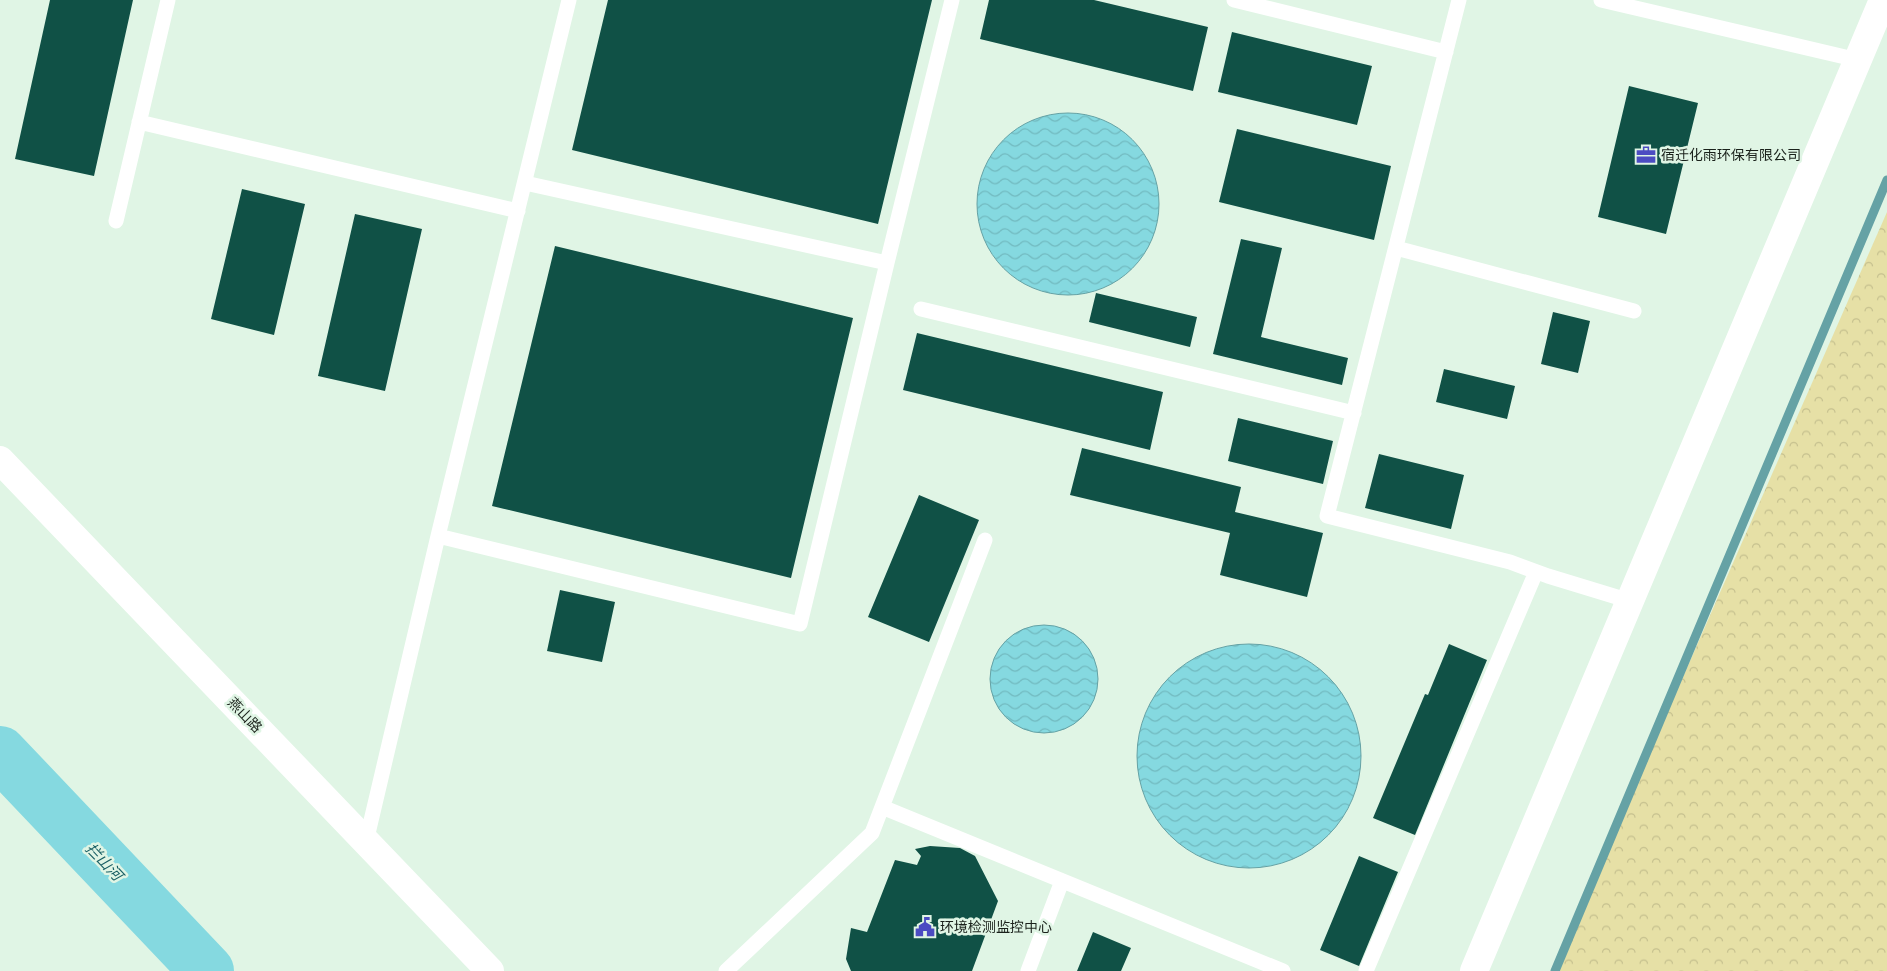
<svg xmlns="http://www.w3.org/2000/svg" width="1887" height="971" font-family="'Noto Sans','Noto Sans SC',sans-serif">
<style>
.forest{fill:url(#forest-crowns)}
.water{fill:url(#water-waves);stroke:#65a2a5}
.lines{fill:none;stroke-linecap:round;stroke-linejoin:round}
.stream{stroke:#65a2a5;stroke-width:9}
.river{stroke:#85d9e0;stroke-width:54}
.building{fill:#105146}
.lane{stroke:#fff;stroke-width:15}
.street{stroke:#fff;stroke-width:28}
.secondary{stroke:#fff;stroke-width:28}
.labels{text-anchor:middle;stroke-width:5;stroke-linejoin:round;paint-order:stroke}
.poi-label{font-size:14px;fill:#1a211b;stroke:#e0f5e5;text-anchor:start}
.street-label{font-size:14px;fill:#1a211b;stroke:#e0f5e5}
.water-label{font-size:15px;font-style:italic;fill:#175e63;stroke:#e0f5e5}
</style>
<defs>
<pattern id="forest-crowns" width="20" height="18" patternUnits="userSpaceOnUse" patternTransform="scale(1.25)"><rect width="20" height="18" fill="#e6e0a6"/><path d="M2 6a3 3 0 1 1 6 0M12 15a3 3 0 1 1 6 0" fill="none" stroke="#c5c08e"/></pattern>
<pattern id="water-waves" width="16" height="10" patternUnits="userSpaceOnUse" patternTransform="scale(1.25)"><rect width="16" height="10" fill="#85d9e0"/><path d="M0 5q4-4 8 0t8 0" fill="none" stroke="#72bac0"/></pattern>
</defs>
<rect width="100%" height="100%" fill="#e0f5e5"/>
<!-- forest -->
<path class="forest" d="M1887,212V971H1554Z"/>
<!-- water -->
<path class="water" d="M977 204a91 91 0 1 1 182 0a91 91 0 1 1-182 0Z
M990 679a54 54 0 1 1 108 0a54 54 0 1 1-108 0Z
M1137 756a112 112 0 1 1 224 0a112 112 0 1 1-224 0Z"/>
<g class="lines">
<!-- stream -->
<path class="stream" d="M1555,971L1887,180"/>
<!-- river -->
<path class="river" d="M0,753L207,971"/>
</g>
<!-- building -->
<path class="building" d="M50,0H133L94,176L15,159Z
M608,0H932L878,224L572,150Z
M989,0H1094L1208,27L1193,91L980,39Z
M1232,32L1372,66L1357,125L1218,92Z
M1629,86L1698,103L1666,234L1598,217Z
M1237,129L1391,166L1374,240L1219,202Z
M242,189L305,204L274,335L211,319Z
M355,214L422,229L385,391L318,376Z
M1241,239L1282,248L1261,337L1348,358L1342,385L1213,354Z
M555,246L853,318L791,578L492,506Z
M1096,293L1197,317L1190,347L1089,322Z
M1553,312L1590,321L1578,373L1541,364Z
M917,333L1163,392L1150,450L903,390Z
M1444,369L1515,386L1507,419L1436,402Z
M1238,418L1333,441L1323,484L1228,461Z
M1082,448L1241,487L1235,512L1323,533L1307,597L1220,575L1230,533L1070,495Z
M1379,454L1464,475L1451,529L1365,508Z
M919,495L979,520L929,642L868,617Z
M560,590L615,602L602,662L547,651Z
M1449,644L1487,660L1415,835L1373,818L1425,694L1428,695Z
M930,846L960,848L975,856L998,901L972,971H851L846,959L851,928L867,932L895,860L917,865L921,856L915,849Z
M1359,856L1398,872L1359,966L1320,950Z
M1093,932L1131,948L1121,971H1077Z"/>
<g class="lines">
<!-- lane -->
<path class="lane" d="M1234,0L1446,52
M1459,0L1327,516L1510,562L1548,576L1630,601
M1601,0L1858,60
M139,122L518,211
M525,183L887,263L952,0
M116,221L168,0
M1396,248L1634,311
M921,309L1354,413
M438,536L800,624L887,263
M882,807L1283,971
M366,842L438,536L569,0
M726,971L872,833L985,540
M1028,971L1062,881
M1366,971L1536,572"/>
<!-- street -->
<path class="street" d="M1474,971L1883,0"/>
<!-- secondary -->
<path class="secondary" d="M0,460L490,971"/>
</g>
<!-- icons -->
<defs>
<symbol id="office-bare" viewBox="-9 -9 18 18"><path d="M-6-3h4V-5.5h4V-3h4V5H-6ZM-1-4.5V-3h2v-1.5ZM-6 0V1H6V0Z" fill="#4c4cc2" stroke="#e0f5e5" stroke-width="2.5" paint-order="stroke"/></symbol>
<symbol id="civic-bare" viewBox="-9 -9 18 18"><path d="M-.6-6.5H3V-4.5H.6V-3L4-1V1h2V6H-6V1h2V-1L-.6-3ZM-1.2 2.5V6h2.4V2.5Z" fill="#4c4cc2" stroke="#e0f5e5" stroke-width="2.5" paint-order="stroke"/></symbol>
</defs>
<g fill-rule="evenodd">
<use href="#office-bare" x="1632" y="141" width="28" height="28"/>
<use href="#civic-bare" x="911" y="913" width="28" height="28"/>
</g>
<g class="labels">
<!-- poi labels -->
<g class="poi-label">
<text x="1661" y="160">宿迁化雨环保有限公司</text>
<text x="940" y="932">环境检测监控中心</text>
</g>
<!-- street labels -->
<g class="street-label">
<text transform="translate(245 715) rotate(46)" y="5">燕山路</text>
</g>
<!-- water labels -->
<g class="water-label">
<text transform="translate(104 862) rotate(46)" y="5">拦山河</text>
</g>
</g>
</svg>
